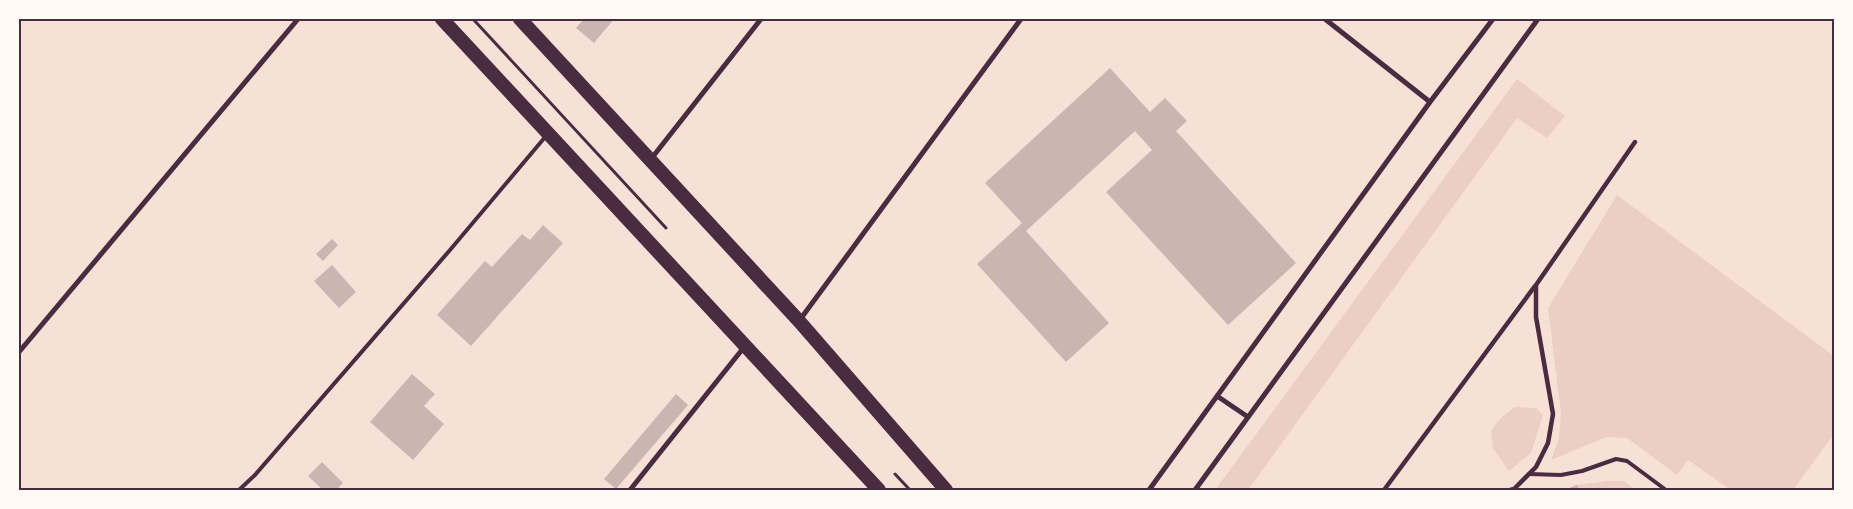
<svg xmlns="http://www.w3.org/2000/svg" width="1853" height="509" font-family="'DejaVu Sans',sans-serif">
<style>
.green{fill:#ebcfc5}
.building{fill:#ccb4b1}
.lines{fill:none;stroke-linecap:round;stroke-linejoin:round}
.path{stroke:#4a2c40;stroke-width:3}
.service{stroke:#4a2c40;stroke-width:4}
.pedestrian{stroke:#4a2c40;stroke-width:4.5}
.minor{stroke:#4a2c40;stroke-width:5}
.trunk{stroke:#4a2c40;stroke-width:14}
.neatline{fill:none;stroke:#4a2c40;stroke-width:2}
</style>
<rect width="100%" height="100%" fill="#f7e1d7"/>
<!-- green -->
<path class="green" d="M1517,79L1565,116L1547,138L1517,118L1248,490H1215Z
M1617,195L1834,356V434L1793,490H1731L1688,460L1677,475L1627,438L1606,437L1551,460L1559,438L1561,413L1548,308Z
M1515,407L1536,408L1543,415L1531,453L1509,471L1493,448L1491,430L1501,418Z
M1607,481H1624L1636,490H1564L1577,485Z"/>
<!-- building -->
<path class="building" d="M584,19H614L594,43L576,28Z
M1110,68L1150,112L1165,98L1187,121L1176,131L1296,263L1228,325L1106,192L1152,150L1135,131L1026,231L1109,323L1066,362L977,264L1022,223L985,183Z
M543,225L563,243L471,346L437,315L485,261L492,267L522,234L530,240Z
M332,239L338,245L323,261L316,254Z
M332,265L356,292L339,308L314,281Z
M412,374L435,394L424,406L444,424L413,460L370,422Z
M676,394L688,405L616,489L604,479Z
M322,462L343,483L336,490H323L308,476Z
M1577,485L1579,490H1564Z"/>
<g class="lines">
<!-- path -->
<path class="path" d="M473,19L666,228
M895,474L910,490"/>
<!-- service -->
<path class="service" d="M1529,474L1561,475L1582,471L1616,459L1627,461L1666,490
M239,490L255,475L450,250L546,136
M1833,490L1834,488"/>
<!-- pedestrian -->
<path class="pedestrian" d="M1384,490L1535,286
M1510,490L1514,489L1536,467L1548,443L1553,414L1536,317V285L1635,142"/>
<!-- minor -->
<path class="minor" d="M1325,19L1430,102
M651,159L761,19
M799,321L1021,19
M19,352L298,19
M1217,396L1248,417
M630,490L745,346
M1149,490L1430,102L1493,19
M1195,490L1538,19"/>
<!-- trunk -->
<path class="trunk" d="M442,19L879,490
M520,19L799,321L946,490"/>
</g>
<!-- border -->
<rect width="1853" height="509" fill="none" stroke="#fffaf5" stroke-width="40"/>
<rect x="20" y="20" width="1813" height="469" class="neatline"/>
</svg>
